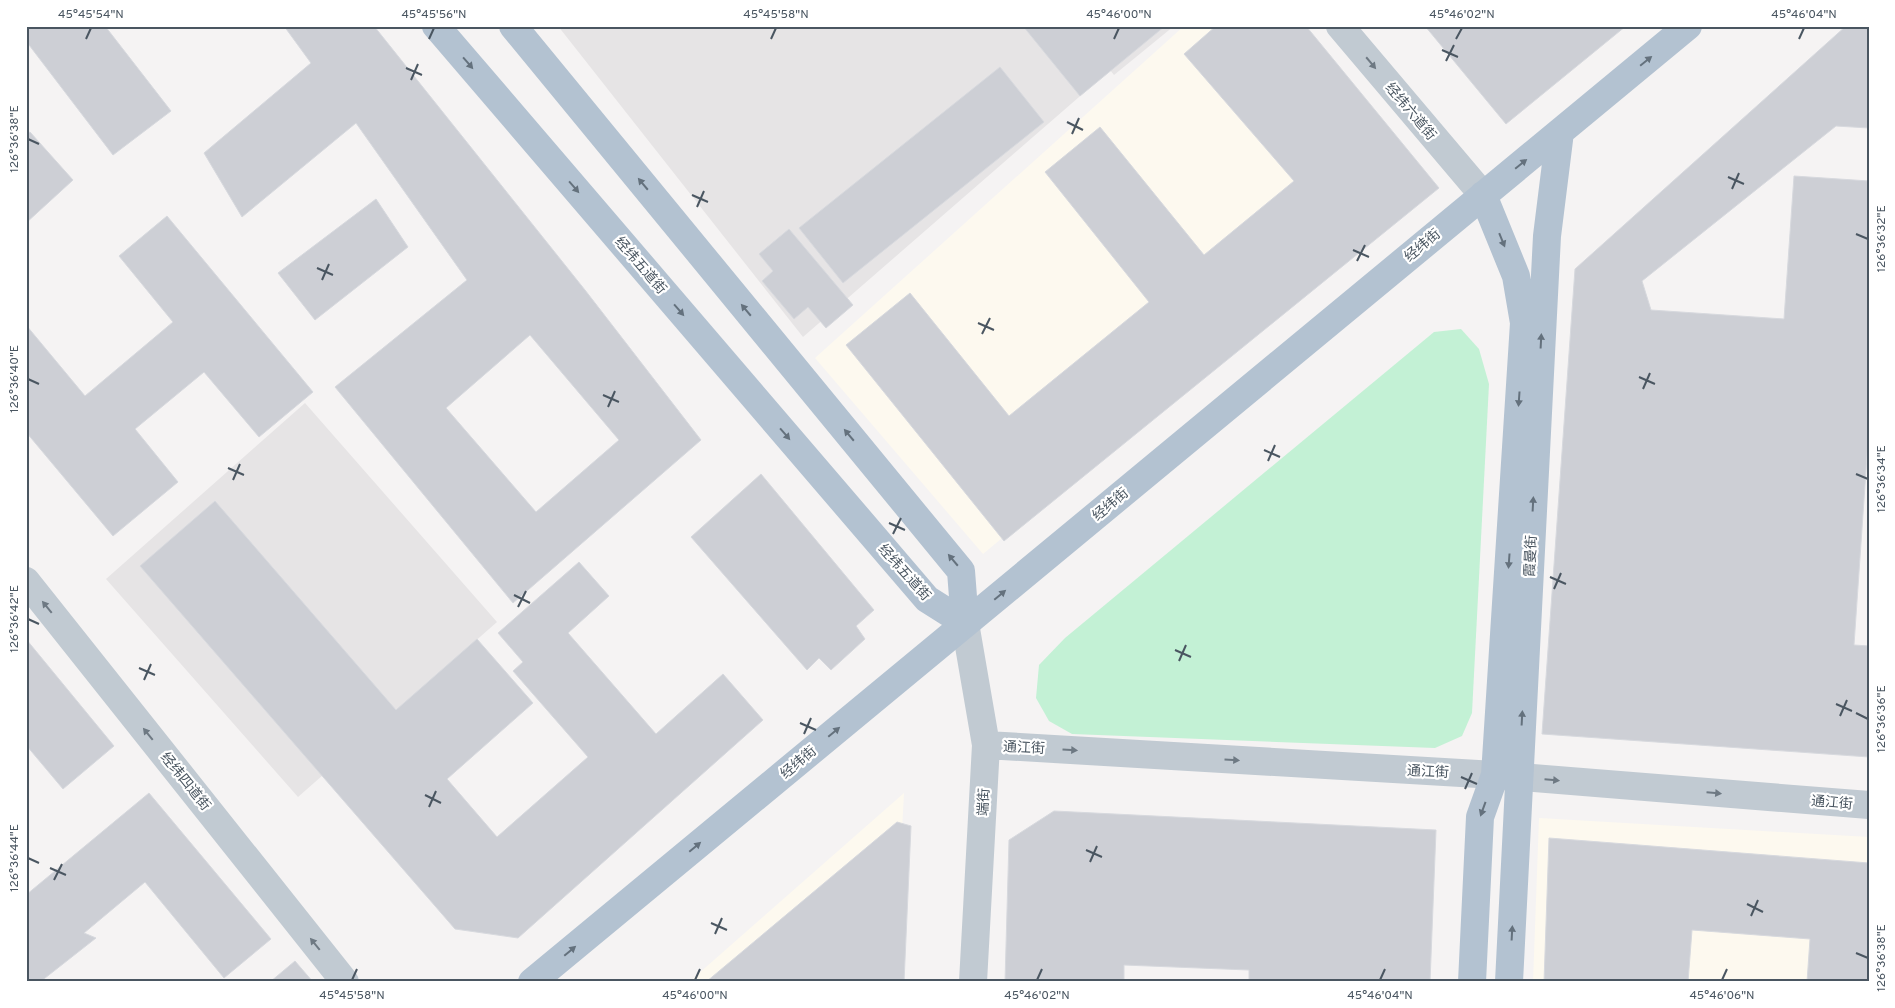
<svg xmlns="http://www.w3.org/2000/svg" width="1895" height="1008" font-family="Overpass,'Noto Sans SC',sans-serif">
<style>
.commercial{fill:#fdf9ef}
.education{fill:#e6e4e5}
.green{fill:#c3f1d5}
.building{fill:#cdcfd5;stroke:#d7d9de;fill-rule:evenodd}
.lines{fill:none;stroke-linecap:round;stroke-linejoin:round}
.minor{stroke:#c1cad2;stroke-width:28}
.major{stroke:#b3c2d1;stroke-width:28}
.oneway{fill:#64717d}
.oneway2{fill:#6e7983}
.ticks{fill:none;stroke:#4a5661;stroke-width:2}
.labels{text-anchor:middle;stroke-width:4.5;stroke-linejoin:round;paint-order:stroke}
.street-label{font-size:14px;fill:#4a5661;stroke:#fff}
.neatline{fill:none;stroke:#4a5661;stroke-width:2}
.ticks-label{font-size:12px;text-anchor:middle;fill:#4a5661}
</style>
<rect width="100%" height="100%" fill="#f5f3f3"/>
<!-- commercial -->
<path class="commercial" d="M1184,26H1263L1407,199L983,554L815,358Z
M904,793L894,982H689Z
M1539,818L1869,837V982H1533Z"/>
<!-- education -->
<path class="education" d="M558,26H1072L1109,71L803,337Z
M1075,26H1174L1114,75Z
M305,403L497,622L298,797L106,579Z"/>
<!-- green -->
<path class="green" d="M1461,329L1479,349L1489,384L1472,713L1462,736L1435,748L1072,734L1049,721L1036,698L1039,665L1065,638L1434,332Z"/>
<!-- building -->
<path class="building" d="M26,26H105L171,111L113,155L26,41Z
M284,26H374L585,290L701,440L513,603L335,387L467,280L356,123L242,217L204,153L311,63ZM530,335L619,440L536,512L446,408Z
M1023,26H1165L1080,96Z
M1216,26H1306L1439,188L1004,541L846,345L910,293L1009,416L1149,302L1045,172L1100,127L1204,255L1294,181L1184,54Z
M1425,26H1626L1506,124Z
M1846,26H1869V128L1836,126L1642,281L1651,310L1784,319L1794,176L1869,181V427L1854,645L1869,646V757L1542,734L1575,269Z
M1000,67L1044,122L843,283L799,228Z
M30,132L73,180L26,223V134Z
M376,199L408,247L315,320L278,273Z
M167,216L313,392L259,437L204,372L135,429L178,482L113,536L26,432V325L85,396L173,322L119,256Z
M789,229L853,305L826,328L808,307L794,319L762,281L773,271L759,254Z
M761,474L874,610L856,626L865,639L831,670L819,658L807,670L691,537Z
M215,501L396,710L477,639L533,703L447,779L497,837L588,757L513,671L523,662L498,633L579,562L609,596L568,633L656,734L723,674L763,720L518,938L455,929L140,566Z
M26,639L114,746L63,789L26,745Z
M149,793L271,939L224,978L145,882L84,933L96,938L40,982H26V895Z
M1054,811L1436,830L1430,982H1249V970L1124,965V982H1005L1009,840Z
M897,822L911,826L904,982H706Z
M1549,838L1869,863V982H1807L1810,939L1692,930L1688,982H1544Z
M295,961L313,982H270Z"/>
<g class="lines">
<!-- minor -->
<path class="minor" d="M1340,26L1483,195
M26,581L345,982
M965,623L986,745L973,982
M986,745L1495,775L1869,805"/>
<!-- major -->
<path class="major" d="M436,26L927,599L965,623
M513,26L961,571L965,623
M532,982L1688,26
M1472,982L1480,817L1495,775L1524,323L1516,276L1483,195
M1509,982L1547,236L1560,132"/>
</g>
<!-- one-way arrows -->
<defs><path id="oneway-solid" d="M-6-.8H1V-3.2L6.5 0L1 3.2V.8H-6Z" transform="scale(1.25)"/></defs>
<g class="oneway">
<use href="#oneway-solid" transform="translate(1646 61) rotate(-39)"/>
<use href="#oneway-solid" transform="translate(468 63) rotate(49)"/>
<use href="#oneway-solid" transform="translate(1521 164) rotate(-39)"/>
<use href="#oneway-solid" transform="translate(643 184) rotate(-130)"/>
<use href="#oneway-solid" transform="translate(574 187) rotate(49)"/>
<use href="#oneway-solid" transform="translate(1502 240) rotate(68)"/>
<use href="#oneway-solid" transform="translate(679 310) rotate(49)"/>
<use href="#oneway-solid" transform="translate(746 310) rotate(-130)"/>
<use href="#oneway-solid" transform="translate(1541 341) rotate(-87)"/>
<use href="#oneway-solid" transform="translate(1519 399) rotate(94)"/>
<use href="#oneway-solid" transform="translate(785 434) rotate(49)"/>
<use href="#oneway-solid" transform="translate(849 435) rotate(-130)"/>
<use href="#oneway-solid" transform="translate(1533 504) rotate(-87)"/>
<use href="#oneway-solid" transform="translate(953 560) rotate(-130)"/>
<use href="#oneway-solid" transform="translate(1509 561) rotate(94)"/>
<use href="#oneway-solid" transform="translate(1000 595) rotate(-40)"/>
<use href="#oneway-solid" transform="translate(1522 718) rotate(-87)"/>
<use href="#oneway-solid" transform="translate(834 732) rotate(-40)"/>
<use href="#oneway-solid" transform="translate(1483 809) rotate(110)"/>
<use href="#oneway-solid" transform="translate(695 847) rotate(-40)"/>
<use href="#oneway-solid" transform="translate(1512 933) rotate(-87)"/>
<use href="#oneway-solid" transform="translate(570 951) rotate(-40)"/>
</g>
<g class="oneway2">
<use href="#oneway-solid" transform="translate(1371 63) rotate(50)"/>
<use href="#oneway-solid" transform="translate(47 607) rotate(-129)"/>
<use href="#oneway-solid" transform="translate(148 734) rotate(-129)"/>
<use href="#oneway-solid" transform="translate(1070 750) rotate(3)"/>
<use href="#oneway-solid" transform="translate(1232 760) rotate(3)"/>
<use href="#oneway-solid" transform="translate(1552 780) rotate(5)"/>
<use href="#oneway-solid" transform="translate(1714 793) rotate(5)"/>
<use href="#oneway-solid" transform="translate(315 944) rotate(-129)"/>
</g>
<!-- ticks -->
<path class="ticks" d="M86,39L91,28M429,39L434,28M771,39L776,28M1114,39L1119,28M1456,39L1462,28M1799,39L1804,28M1442,50L1458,57M1446,61L1454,45M406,68L422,75M411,80L418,64M1067,122L1083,130M1072,134L1079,118M28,139L39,144M1728,177L1744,184M1732,189L1739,173M692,195L708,202M697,207L704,191M1856,234L1868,239M1353,250L1369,257M1357,261L1365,245M317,268L333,275M322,280L329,264M978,323L994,330M982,334L990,318M1639,377L1655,384M28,379L39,384M1643,389L1650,373M603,395L619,402M608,407L615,391M1264,450L1280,457M1268,461L1275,445M228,468L244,475M1856,474L1868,479M233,480L240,464M889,523L905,530M893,534L901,518M1550,577L1566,584M1554,589L1561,573M514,595L530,603M518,607L526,591M28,619L39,624M1175,650L1191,657M1179,661L1186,645M139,668L155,675M144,680L151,664M1836,704L1852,711M1856,713L1868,719M1840,716L1847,700M800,723L816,730M804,734L811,718M1461,777L1477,784M1465,789L1472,773M425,795L441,803M429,807L436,791M1086,850L1102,857M28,858L39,863M1090,862L1097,846M50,868L66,875M54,880L62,864M1747,904L1763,912M1751,916L1758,900M711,923L727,930M715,934L722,918M1856,953L1868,958M352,980L357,969M695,980L700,969M1037,980L1042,969M1380,980L1385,969M1722,980L1727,969"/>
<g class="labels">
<!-- street labels -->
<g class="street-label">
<text transform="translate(1411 111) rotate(50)" y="5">经纬六道街</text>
<text transform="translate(1422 245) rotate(-40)" y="5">经纬街</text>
<text transform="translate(641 265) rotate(49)" y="5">经纬五道街</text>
<text transform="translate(1110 504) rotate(-40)" y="5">经纬街</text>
<text transform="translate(1530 556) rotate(-87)" y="5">霞曼街</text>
<text transform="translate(905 572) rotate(48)" y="5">经纬五道街</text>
<text transform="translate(1024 747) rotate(3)" y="5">通江街</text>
<text transform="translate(798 762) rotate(-40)" y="5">经纬街</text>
<text transform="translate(1428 771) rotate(3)" y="5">通江街</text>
<text transform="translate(186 781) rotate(51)" y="5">经纬四道街</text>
<text transform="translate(983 802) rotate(-87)" y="5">端街</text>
<text transform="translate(1832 802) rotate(5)" y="5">通江街</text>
</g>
</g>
<!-- border -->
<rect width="1895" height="1008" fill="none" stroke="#ffffff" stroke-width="55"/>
<rect x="28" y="28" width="1840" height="952" class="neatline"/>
<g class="ticks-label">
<text x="91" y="18">45°45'54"N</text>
<text x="434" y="18">45°45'56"N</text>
<text x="776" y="18">45°45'58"N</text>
<text x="1119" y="18">45°46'00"N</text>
<text x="1462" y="18">45°46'02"N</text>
<text x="1804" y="18">45°46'04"N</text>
<text transform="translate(14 139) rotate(-90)" y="4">126°36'38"E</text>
<text transform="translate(1881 239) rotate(-90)" y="4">126°36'32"E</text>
<text transform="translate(14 379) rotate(-90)" y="4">126°36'40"E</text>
<text transform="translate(1881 479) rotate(-90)" y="4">126°36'34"E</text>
<text transform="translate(14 619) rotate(-90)" y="4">126°36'42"E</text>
<text transform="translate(1881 719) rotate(-90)" y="4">126°36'36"E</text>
<text transform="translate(14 858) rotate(-90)" y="4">126°36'44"E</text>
<text transform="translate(1881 958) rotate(-90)" y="4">126°36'38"E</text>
<text x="352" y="999">45°45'58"N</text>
<text x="695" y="999">45°46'00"N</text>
<text x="1037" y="999">45°46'02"N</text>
<text x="1380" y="999">45°46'04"N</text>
<text x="1722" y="999">45°46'06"N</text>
</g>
</svg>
